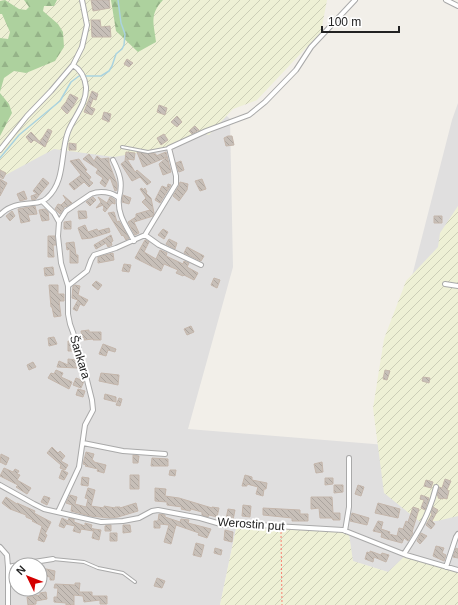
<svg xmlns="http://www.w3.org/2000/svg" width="458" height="605" font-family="Arial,sans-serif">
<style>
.residential{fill:#e0dfdf;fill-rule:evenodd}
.farmland{fill:url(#farmland-furrows)}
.forest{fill:url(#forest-firs)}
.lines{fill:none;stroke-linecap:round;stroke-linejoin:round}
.stream{stroke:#aad3df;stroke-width:1.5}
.building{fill:url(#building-back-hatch);stroke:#c4b6ab}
.service-casing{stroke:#a9a9a9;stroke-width:4}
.minor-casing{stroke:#a9a9a9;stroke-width:6}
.path{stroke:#fa8072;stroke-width:1;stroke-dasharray:2 2;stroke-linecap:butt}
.service{stroke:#fff;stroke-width:2}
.minor{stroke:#fff;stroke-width:4}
.labels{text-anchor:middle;stroke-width:4;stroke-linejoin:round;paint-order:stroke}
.street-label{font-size:12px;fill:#222;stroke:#fff}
</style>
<defs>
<pattern id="farmland-furrows" width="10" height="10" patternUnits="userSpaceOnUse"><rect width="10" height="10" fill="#eef0d5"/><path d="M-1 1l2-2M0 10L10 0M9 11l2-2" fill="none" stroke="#ccceb7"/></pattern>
<pattern id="forest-firs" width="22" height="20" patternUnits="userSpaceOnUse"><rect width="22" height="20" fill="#add19e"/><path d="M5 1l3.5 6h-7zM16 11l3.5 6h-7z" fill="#95b388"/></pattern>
<pattern id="building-back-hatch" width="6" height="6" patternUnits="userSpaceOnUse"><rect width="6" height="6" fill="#c7bfb8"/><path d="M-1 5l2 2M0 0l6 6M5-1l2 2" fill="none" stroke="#aba49e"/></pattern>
</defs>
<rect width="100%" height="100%" fill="#f2efe9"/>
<!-- residential -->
<path class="residential" d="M144,38L230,119L233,267L188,429L386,445H458V570L388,572L352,561L349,534L298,528L237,524L220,605H0V115ZM16,565H40V589H16Z
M458,103V303L411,280L452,120Z"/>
<!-- farmland -->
<path class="farmland" d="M0,0H327L321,32L257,100L233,109L209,135L196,132L171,147L114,157L54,149L0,178Z
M458,206V516L437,521L420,522L384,493L373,408L384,339L406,281L438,247L440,233Z
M237,524L298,528L324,527L345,529L349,534L353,561L388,572L406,555L458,570V605H220Z"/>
<!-- forest -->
<path class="forest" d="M5,0L19,9L26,10L29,7L24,0H57L54,6H44L43,11L58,24L63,32L64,47L55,61L26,73L14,71L4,78L0,92V38L8,39L10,32L2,14H0V1Z
M111,0H163C149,15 154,23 156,42L138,52L116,31Z
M0,93L9,104L12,113L0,136Z"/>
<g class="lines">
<!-- stream -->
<path class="stream" d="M0,158L19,135L60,101L71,82L79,76H101L109,71L112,66L116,54L122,49L124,45L125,34L121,23L118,0"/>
</g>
<!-- building -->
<path class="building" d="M91,0H109L110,8L93,11Z
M91,20H100L101,27L110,26L111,37H92Z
M127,59L133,63L129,67L124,64Z
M92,91L98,94L96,100L93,99L90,107L95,109L92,115L84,112Z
M70,94L78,98L72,108L67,114L61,108L66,102Z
M159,105L167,108L165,115L157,112Z
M104,112L111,114L109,122L102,119Z
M177,116L182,122L177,127L171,122Z
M195,126L199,130L192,134L189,131Z
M48,129L52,131L45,147L34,140L31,143L26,137L31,132L40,142Z
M164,134L168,140L161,145L157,138Z
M228,136H232L234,145L226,146L224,138Z
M69,143L76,144V150H69Z
M126,152L135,153L134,160L127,159L135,172L137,170L151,182L147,185L140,177L132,181L121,164L125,161Z
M137,152L156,154V156L166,152L171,172L163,175L159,164L167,157L143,167Z
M89,154L94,161L97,156L101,159L109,158V163L117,184V190L115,191L110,177L105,187L100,183L103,178L96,173L98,169L83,159Z
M79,159L87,170L85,171L91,177L89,180L93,183L89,187L84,182L74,190L69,184L81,175L70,161Z
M181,161L184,170L179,172L176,163Z
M0,170L6,173L3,179L0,177Z
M43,178L49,183L36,199L32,200L31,196L37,194L33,191Z
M0,179L7,183L0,196Z
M202,179L206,189L200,191L195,181Z
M180,182L188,184L187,190L179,201L173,196L179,186Z
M168,184L171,185L160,203L155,200L162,186L167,188Z
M142,188L143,190L145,188L147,192L146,193L151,198L154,213L153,216L134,222L139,233L135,235L128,222L136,217V214L150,210L142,202L146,198L140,189Z
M24,191L27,199L20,201L17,194Z
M63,195L72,203L66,207L65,206L60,214L55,209L58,204L61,205L66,200Z
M123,195L131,198L129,204L122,202Z
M93,197L96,200L90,206L86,202Z
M98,197L107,203L110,197L112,198L115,200V204L112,203L105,212L103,210L104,208L103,205L96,208L101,202Z
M35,206L37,214L28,215L30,221L21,223L18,209Z
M45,209L48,212L49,220L42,221L39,210Z
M12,211L15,216L10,221L6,216Z
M78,211H86L87,218L79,219Z
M114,212L117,222L119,221L129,238L126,240L123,235L122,236L108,213Z
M434,216H442V223H434Z
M71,221V229H64V222Z
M85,225L88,232L97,229L98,231L109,228L110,232L91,238L82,239L78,228Z
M163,229L168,232L164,239L158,235Z
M111,235L113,241L111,242L112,245L108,247L106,243L96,249L94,245Z
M48,236H55L56,245H53L54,257H48Z
M169,239L177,243L175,249L166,244Z
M146,240L149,242L144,252L156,259L160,250L167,253L166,256L183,264L184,261L189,263L187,267L198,273L194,280L184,275L183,276L176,273L178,270L164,264L161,271L135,258L145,240Z
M74,242L76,255H78V263H70V249L67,250L66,243Z
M187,247L204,256L201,261L184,253Z
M113,253L114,260L98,263V257Z
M124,264L131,265L129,272L122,271Z
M53,267L54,275L45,276L44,268Z
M214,278L220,280L217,288L211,285Z
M96,281L102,285L98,290L92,285Z
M49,285H58V294H64V301H59L61,316L54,317L52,307H51Z
M75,285L80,286L78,295L88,300L84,306L80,304L77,311L73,309L78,300L72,298L73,286Z
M191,326L194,332L187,335L184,329Z
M89,330V332H101V340H93V339L84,340V337L82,338L81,331Z
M54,337L57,344L49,346L48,338Z
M68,341H72L73,351H68Z
M103,344L116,349L115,352L108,350L106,356L99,354Z
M68,359L77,360V368L57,367L59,361L68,365Z
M33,362L36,367L29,370L27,365Z
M56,370L63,373L61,377L72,382L69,389L48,378L51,373L54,374Z
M385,370L390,371L387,380L383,379Z
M101,373L119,375L118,385L99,381Z
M423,377L430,378L429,383L422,381Z
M76,378L84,381L81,388L73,385Z
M78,389L85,391L83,397L76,395Z
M105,394L116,397V402L104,399Z
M119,398L122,399L120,406L116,405Z
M52,447L58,453L60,451L65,456L61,461L68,465L65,470L60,468L61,465L47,453Z
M86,452L94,454L92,460L94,461V462L106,465L104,473L97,471L98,469L85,466L86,465L83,464Z
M1,454L9,458L6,465L0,462Z
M133,455L139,456L138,463H133Z
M152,458L168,459V466H151Z
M322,462L323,472L316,473L314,464Z
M4,468L13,472L15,469L19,471L17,474L20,475L17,480L31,488L27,494L16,487L18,485L0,476Z
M62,470L68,473L64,480L59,478Z
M170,470H176L175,476L169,475Z
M130,475H139V489H130Z
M245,475L252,477V480L267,483L266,489H264L263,496L256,494L258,487L247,484V486H242Z
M82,477L89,478L88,486L81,485Z
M325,478H333V484L325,485Z
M445,479L451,481L447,490L449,491L447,499L443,498V499L438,498L439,496H437L439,487L442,488Z
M426,480L433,482L431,488L424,486Z
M334,485H343V492L334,493Z
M358,485L364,487L361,496L355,494Z
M88,488L95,490L91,506L104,508V506L115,508V507H120V508L136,503L138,511L118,517L110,518L90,516L71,511L72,505L66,503L70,495L77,497L75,504L86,507L88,499L85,498Z
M155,488L166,489L165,496L179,498L212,508V507L219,508L217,517L209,515L208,517L202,515V512L191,509L190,511L181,509L182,507L167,505V502L155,501Z
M421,495L429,498L425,510L421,508L424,500L420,499Z
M44,496L50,498L47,505L41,502Z
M6,497L17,504V503L35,511L34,513L51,522L45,534L47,535L44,542L38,540L42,526L32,521L33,520L26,517V515L10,509L2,503Z
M311,497H332L333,513H340V520H333L332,518H320L319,508L311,509Z
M378,503L400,509L398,518L375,513Z
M243,505L251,506L250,517L242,516Z
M413,507L419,509L412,532L413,533L408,541L404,538L402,543L387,539L381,537L382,533L373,531L378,521L383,522L381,529L390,532L389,534L397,536L399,528L403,529L406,521L408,522Z
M433,507L438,510L432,521L435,524L431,529L426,525L432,514L431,513Z
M263,508L300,510V514H308V521H292V518L263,515Z
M228,509L235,510L233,520L226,519Z
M352,513L369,518L367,525L350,521Z
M159,514L165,515V517L180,522L181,519L189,520L188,523L211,529L207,538L198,535L199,533L176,525L171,544L164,542L169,525L160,524V528H154V521H158Z
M62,518L68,521L69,518L74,519V522L85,526V523L92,525L91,528L94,529L93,531L81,529L80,533L73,531L75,526L66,524L64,528L59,526Z
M108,525H111V531H105V526Z
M123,525H130L131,532L123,533Z
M94,529L101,530L99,540L92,538Z
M225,530L233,532L232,542L224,540Z
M110,533H117V541H110Z
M421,533L427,536L420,544L417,541Z
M196,543L204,545L201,557L193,555Z
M436,546L444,548L442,553L446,555L444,561L433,556Z
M215,548L222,550L221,555L214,553Z
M456,548L458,549V558L453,557Z
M370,551L381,555L382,553L389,555L386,562L374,557L373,562L365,559L367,552L370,553Z
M42,568L55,571L54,580H50V577L40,575Z
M157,578L165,581L162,588L154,586Z
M75,583H80L79,592H92V596H107V604H100V600L84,602L83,596L74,595V605H66V603L54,602V597H57L58,588H54L55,584L75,585Z
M46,592L47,599L36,601V604L28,605L27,597L40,595V593Z"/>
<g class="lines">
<defs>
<path id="service" d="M122,147L148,152L169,148
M53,559L84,562L98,568L123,573L135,582"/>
<path id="minor" d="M446,0L458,6
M0,150L27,116L51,91L73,65L82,47L87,25L82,0
M113,160C120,174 123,183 119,198
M43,202L54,213L59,222L58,236L61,263L68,286V314L70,324L79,349L83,364L92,400L93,410L85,425L79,467L58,512
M0,215C16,198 37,208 47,198C66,181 60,153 68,132C73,118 87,104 86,87C85,78 81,70 73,65
M59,222L66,211L91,194C100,190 112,192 119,198C117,215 127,227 134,241
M145,235L159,245L201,265
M445,284L458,286
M68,286L87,271L91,260L94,255L116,248L145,235L176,184V176L169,148L206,131L249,115L265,102L296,70L311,47L355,0
M83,443L123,451L165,454
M0,485L34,504L44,509L101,522L123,521L139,518L152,511L158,510L200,518L224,525L240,524L343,530L406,555L458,570
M345,531L349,507V458
M0,547L7,555L8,567V605
M404,554C419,531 429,515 436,487
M8,567L34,562L53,559
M446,567L456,537L458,534"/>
</defs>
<!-- service casing -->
<use href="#service" class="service-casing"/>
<!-- minor casing -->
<use href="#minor" class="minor-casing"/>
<!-- path -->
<path class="path" d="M281,532L282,605"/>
<!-- service -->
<use href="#service" class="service"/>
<!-- minor -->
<use href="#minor" class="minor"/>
</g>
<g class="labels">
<!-- street labels -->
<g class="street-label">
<text transform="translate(80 357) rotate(73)" y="4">Šankara</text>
<text transform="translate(251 524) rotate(4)" y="4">Werostin put</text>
</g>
</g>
<!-- north arrow -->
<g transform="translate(28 577) rotate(313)"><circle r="19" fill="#ffffff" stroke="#a7a7a7"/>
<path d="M0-3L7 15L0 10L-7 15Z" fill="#d40000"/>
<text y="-6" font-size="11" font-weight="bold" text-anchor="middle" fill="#222222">N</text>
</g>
<!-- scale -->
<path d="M322 26v6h77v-6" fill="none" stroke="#222222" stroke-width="2"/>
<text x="328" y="26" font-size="12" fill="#222222" stroke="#ffffff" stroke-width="3" paint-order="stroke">100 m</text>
</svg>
